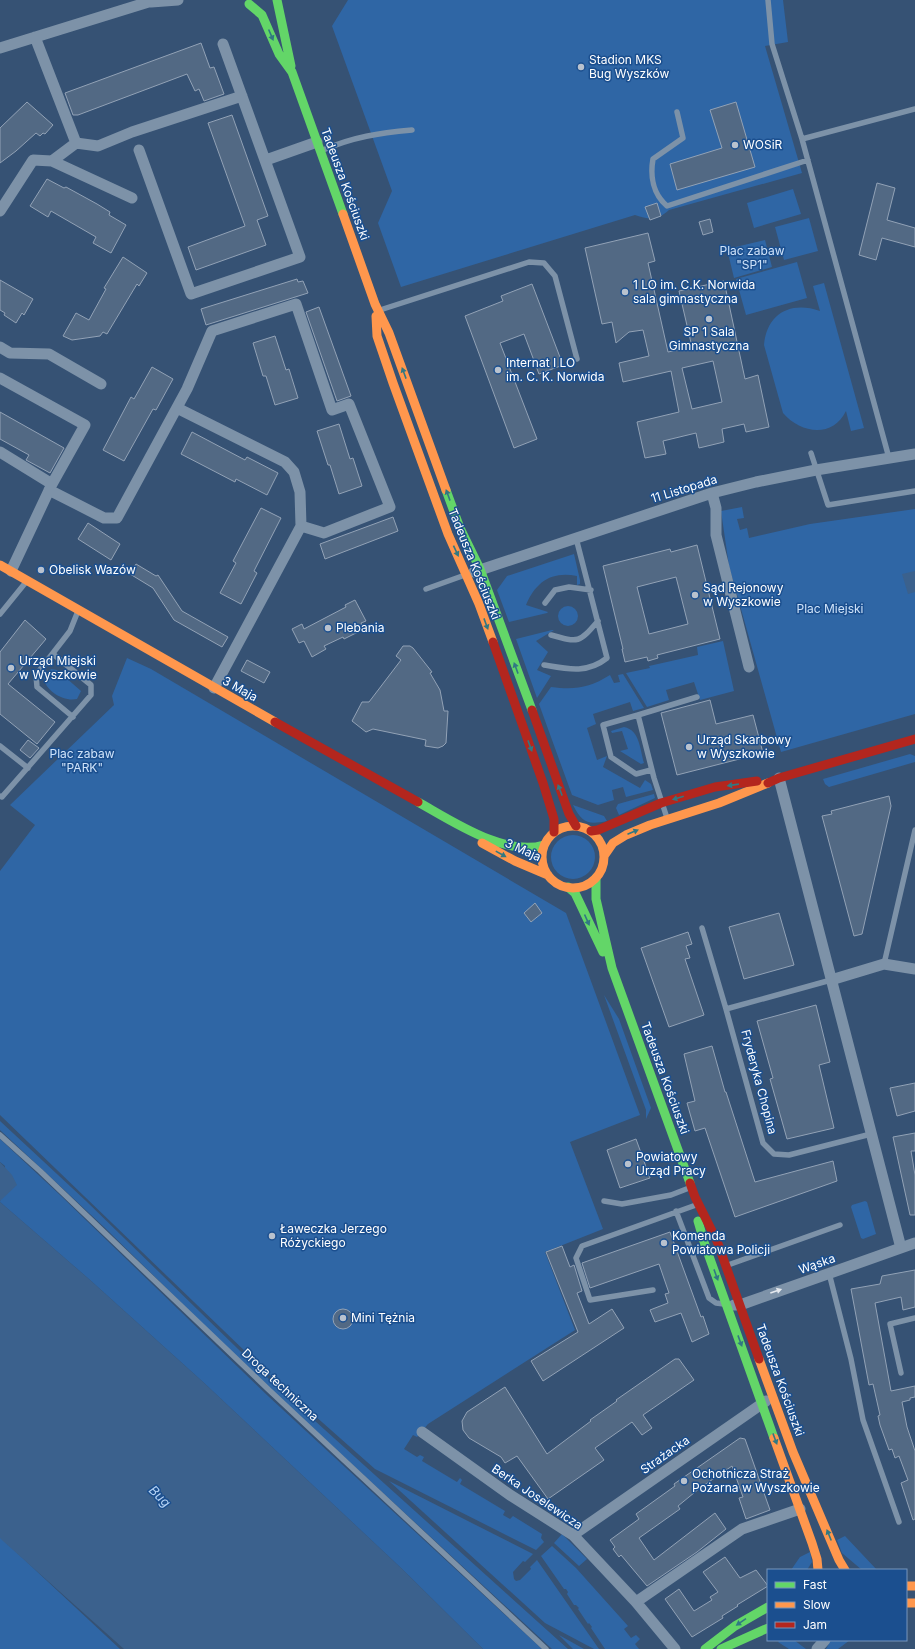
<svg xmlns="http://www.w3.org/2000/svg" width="915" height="1649" font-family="Inter,sans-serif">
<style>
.green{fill:#2f66a5}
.water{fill:#3b618d}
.building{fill:#526984;stroke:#92a2b6;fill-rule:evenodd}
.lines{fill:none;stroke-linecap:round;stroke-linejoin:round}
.lane{stroke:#7d92a8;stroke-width:5.5}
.street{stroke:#7d92a8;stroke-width:11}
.fast{stroke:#63d668;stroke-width:9}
.slow{stroke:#ff974d;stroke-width:9}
.jam{stroke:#b3261e;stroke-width:9}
.oneway{fill:#317883}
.oneway2{fill:#e5e9ee}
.poi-dot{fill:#b9c2ce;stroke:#1b4f8f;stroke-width:1.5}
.labels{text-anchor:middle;stroke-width:3;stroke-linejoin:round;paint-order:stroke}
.poi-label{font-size:12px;fill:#fff;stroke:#1b4f8f;text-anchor:start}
.street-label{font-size:12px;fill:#fff;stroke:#1b4f8f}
.park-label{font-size:12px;fill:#cfe3fa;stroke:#1b4f8f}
.water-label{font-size:13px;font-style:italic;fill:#b5d3f5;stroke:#1b4f8f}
</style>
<rect width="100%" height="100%" fill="#365274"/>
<!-- green -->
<path class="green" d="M348,0H783L788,42L765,46L802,173L669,210C656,221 650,220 635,215L401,287L378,223L392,191L332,26Z
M793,189L801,214L754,228L747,203Z
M809,218L818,251L784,260L775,227Z
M765,240L772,267L734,278L727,249Z
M797,262L807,298L746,315L736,279Z
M824,283L864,428L851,431L846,411C833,438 801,434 783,413L764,345C767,313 791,301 820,311L813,286Z
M742,507L744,518L737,519L740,530L747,528L749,538L810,524L915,509V714L781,752L729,566L721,511Z
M574,554L580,580V584L577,585V576C551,571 536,582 526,605L548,612L547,613L509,622L497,590L507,576Z
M558 616a10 10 0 1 1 20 0a10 10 0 1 1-20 0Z
M552,630H554L536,641L548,652L537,670L551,676L537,698L516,639Z
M723,641L734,691L700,700L694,682L666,690L669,700L647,707L626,673L650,668L649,666L698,655L697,647Z
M127,658L151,669L566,913L640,1115L570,1142L603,1229L545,1252L575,1330L428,1424L417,1437L413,1435L404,1449L417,1457L420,1455L424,1457L422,1461L457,1482L460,1478L462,1480L460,1484L505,1511L503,1515L510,1519L513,1516L542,1534L541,1538L544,1542L536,1550L375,1469L279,1384L0,1115V871L35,825L10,805L114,705L112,696Z
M51,669L57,670L81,691L77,699C64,702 45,691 44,678Z
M623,674L644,708L633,711L630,702L593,714L596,724L587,728L597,760L607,756L603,767L640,788L645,780L651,784L653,790L626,797L623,787L612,790L614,800L598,805L572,795L539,704L551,687C575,690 589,688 610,675L614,683L620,682L618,675Z
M624,727C640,730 640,750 644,763L641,764L620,751L628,749L622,731L612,733L611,731Z
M910,754L915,756V762L829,787L825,784L823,779Z
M654,794L655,798L619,815L616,808L618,804Z
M573,805L604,816L607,821C588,825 582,823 573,805Z
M551 857a22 22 0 1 1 44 0a22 22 0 1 1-44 0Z
M604,995L619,1019L651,1108L646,1119V1110Z
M0,1121L86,1201L274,1384L568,1649H552L250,1370L104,1227L0,1130Z
M0,1139L60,1195L268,1396L542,1649H483L401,1568L203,1382L90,1280L0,1202L5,1166L0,1162Z
M865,1201L867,1202L876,1234L863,1239L861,1238L851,1207L852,1205Z
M389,1481L533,1554L525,1562L523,1561L513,1572L514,1579L516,1581L520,1580L531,1569L530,1567L537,1560L599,1649H594L545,1623Z
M562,1534L587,1559L579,1566L554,1543Z
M845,1536L877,1570H862L842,1553L837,1540Z
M0,1537L120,1649H0Z
M552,1546L576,1568L628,1626L624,1629L631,1638L636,1635L640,1639L635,1644L639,1649H605L591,1628L592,1627L589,1623L588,1624L578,1609L579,1608L576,1605H574L567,1594L568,1592L566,1589H564L541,1556Z
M810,1552L812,1562L807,1570H791L800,1557Z
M559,1635L584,1649H573Z
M780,1640H794L806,1649H789L778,1642Z
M831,1640H850L838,1649H826Z"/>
<!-- water -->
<path class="water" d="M915,571V592L908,594L902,574Z
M0,1162L12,1175L17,1185L0,1201Z
M0,1202L90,1280L203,1382L401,1568L483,1649H124L3,1541L0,1538Z"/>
<!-- building -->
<path class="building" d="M201,43L210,68L214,67L224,94L204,101L199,89L195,91L187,74L78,115H73L65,93Z
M27,102L53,125L45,134L43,133L40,136L36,133L16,151L0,163V128Z
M736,102L755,167L677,190L670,164L722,148L710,110Z
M232,115L268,216L257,220L266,245L196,270L188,247L245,226L208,123Z
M47,179L64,188L66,187L97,204L110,212L109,215L126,225L111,253L93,243L96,237L51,211L48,217L30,206Z
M877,183L895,188L887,220L915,228V247L882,238L876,260L859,255Z
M657,203L661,216L650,220L645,207Z
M710,219L713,232L703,235L699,222Z
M648,233L655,261L648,263L668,352L692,347L679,291L724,281L745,379L758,375L769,427L746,432L744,424L722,429L724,442L699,448L696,433L663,441L666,454L645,458L637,422L679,412L671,371L623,382L619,363L649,356L643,330L629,332L616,343L612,322L602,324L585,248ZM713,361L722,402L692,409L682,368Z
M123,257L147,273L139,286L137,284L107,334L103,332L100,336L72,340L63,336L76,313L89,320L106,289L104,288Z
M297,279L298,282L303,281L308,293L206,325L201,309Z
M0,280L33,299L24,315L22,313L16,323L4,315L5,313L0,310Z
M532,284L563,365L539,374L524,334L500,343L537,439L514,448L465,316L503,301L501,296Z
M319,307L351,396L337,401L306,312Z
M275,336L286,370L289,369L298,398L275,405L266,376H263L253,343Z
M152,367L173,379L156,410L153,409L124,461L103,450L131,397L134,399Z
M0,412L64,448L50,473L26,460L29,455L0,439Z
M339,424L350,459L353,458L362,486L339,494L330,465H328L317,431Z
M192,432L245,460L247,457L278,473L267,495L236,479L235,482L181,454Z
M261,508L281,518L254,571L257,573L241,604L220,593L236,563L233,561Z
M393,517L398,531L325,559L320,544Z
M88,523L120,544L111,560L78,539Z
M697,545L720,639L657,655L658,658L648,661L647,657L625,662L622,649H623L603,566L670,549L671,552ZM676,577L688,624L649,634L637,587Z
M136,564L156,576L158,575L182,611L228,637L222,647L174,620L153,588L130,574Z
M355,600L366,621L361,623L364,629L344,639L343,637L324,646L326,649L312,657L304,641L299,643L292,629L302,624L304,629L346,607L345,605Z
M25,620L46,639L8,684L55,722L37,744L0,714V652Z
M403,646H410L413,648L432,672L430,673L440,690L444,711H448L446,743L443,746L438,748L425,746L426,740L373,729L366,732L352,721L362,702H369L401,660L396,656Z
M247,660L270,672L264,683L241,671Z
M710,700L716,724L753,715L763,753L677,775L661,713Z
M28,740L39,748L30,758L20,750Z
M889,796L891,806L862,934L854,936L822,816L832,814L831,811Z
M535,903L542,913L531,922L524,913Z
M779,913L794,965L744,979L729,927Z
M688,932L692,944L686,946L690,958L685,959L704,1015L669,1027L641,948Z
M816,1005L830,1062L819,1065L834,1128L787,1139L770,1079L773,1078L757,1021Z
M712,1046L725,1092H726L755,1182L833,1161L837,1181L735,1217L705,1128L695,1131L687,1103L695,1101L684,1054Z
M915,1083V1111L897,1116L890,1088Z
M915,1133V1151H911L915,1175V1215H910L893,1137Z
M636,1139L650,1178L620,1188L607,1150Z
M670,1232L701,1317L703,1316L709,1334L692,1342L681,1313L655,1322L650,1310L668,1303L665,1294L669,1293L659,1264L590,1288L582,1263Z
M562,1246L570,1267L574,1265L582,1291L577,1293L589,1324L612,1309L624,1328L543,1381L531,1361L578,1332L546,1252Z
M915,1270V1307L903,1310L901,1297L875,1303L891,1391L915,1386V1397L910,1398V1400L902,1402L907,1427L915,1451V1519L913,1520L901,1483L908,1480L899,1456L895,1458L892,1449L889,1450L880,1425L878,1416L880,1415L873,1384L869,1385L851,1289L880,1284L882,1276Z
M333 1319a10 10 0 1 1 20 0a10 10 0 1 1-20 0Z
M675,1359H679L694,1380L643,1415L652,1428L642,1435L632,1422L595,1448L604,1460L548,1499L517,1456L505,1463L501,1457L469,1438L463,1430L462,1421L467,1412L505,1387L547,1454L591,1421L590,1420L617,1401L616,1400Z
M740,1438L745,1439L770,1510L746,1519L739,1498L743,1497L732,1466L700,1488L678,1506L680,1509L639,1538L654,1560L715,1513L726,1529L697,1552L647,1586L621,1555L619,1557L613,1549L615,1547L610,1540L639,1519L636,1514L675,1486L674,1484Z
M725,1557L740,1578L756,1570L768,1586L737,1605L738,1606L722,1616L723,1618L692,1637L665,1599L679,1589L694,1611L712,1600L710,1597L718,1592L703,1572Z"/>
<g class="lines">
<!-- lane -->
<path class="lane" d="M768,0L772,44L802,139
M677,112L683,138L653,159C650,176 653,194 667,206L808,160
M323,150C353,137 379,133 412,130
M380,310L529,262L544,263L555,276L577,359
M811,453L828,505L915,491
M889,458L802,139L915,109
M426,589L465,575
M545,603L555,590L569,587L591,590
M0,614L26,582
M551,635C579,643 579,643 598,621
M544,665C567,669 587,674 607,658L576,538
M638,715L697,697
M73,717L37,687L36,675L70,631L78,611
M0,746L28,768
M651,770L636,774L611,757L603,725L638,715L654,778L667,818
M0,796L2,797L91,695V685L53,654
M702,928L726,1009
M884,964L915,830
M831,980L726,1009L763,1143L774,1154L789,1155L871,1134
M0,1135L40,1171L269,1390L546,1649
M604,1201L622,1204L671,1195L689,1188
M676,1211L709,1298L716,1303L724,1304
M728,1265L840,1225
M829,1273L851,1359L863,1420L899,1522
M653,1290L590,1300L576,1258L582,1246L696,1205
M901,1373L890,1324L915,1318"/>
<!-- street -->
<path class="street" d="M151,2L178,0
M35,37L76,143
M0,48L155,0
M139,150L191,294L300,257L223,44
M266,160L317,142
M52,161L76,143L98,146L132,132L242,96
M0,211L33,160L52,161L132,198
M0,347L10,353L49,354L101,384
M0,378L85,425L52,484L11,571
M177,408L285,462L294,472L300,492L301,526L214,688
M0,452L52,484
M49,490L104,518H117L187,389L212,331L296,304L332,410L349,404L390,507L324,533L301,526
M712,493L716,508V535L749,667
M474,572L712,493L756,482L816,470L915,454
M779,778L901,1248
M831,980L884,964L915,969
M734,1305H740L915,1243
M422,1432L510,1495L573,1535L636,1602L675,1649
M573,1535L766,1401
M636,1602L742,1529L800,1509
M817,1649L825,1640"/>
<!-- fast -->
<path class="fast" d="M277,0L291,66
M249,4L262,15L279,54L292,72L343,214
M446,490L460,528L480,569L532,710
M418,802C452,821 505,857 544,845
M596,878V899L612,968L690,1183
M568,887L575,893L603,952
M698,1221L705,1245L774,1438
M705,1649L735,1626L768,1607
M721,1649L768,1628"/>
<!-- slow -->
<path class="slow" d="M343,214L375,304L389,333L446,490
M376,316L377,336L393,383L448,534L479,604L493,642
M0,565L275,722
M542 857a31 31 0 1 1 62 0a31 31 0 1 1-62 0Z
M482,843L515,861L548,875
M604,856L613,843L626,835L650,825L719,803L768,783
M759,1359L793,1452L839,1560L845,1570
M774,1438L812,1543L817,1559L818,1570
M906,1586H915
M906,1603H915"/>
<!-- jam -->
<path class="jam" d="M493,642L543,783L554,819V832
M532,710L569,814L576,826
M275,722L418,802
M768,783L779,778L915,739
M591,831L598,830L661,803L715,787L757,781
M690,1183L695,1197L717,1241L759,1359"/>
</g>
<!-- one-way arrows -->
<defs><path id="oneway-solid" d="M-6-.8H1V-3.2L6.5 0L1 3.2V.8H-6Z"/></defs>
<g class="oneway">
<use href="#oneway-solid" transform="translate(271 35) rotate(67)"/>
<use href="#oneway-solid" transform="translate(404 373) rotate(-110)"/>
<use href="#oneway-solid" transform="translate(448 495) rotate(-110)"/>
<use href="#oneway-solid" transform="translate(456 551) rotate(65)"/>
<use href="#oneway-solid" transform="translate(486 624) rotate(70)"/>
<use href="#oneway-solid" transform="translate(516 668) rotate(-110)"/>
<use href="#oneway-solid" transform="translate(530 746) rotate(70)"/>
<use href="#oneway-solid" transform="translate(733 785) rotate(172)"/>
<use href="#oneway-solid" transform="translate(560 790) rotate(-111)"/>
<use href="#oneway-solid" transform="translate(678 798) rotate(164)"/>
<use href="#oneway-solid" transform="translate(633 832) rotate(-23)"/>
<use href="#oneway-solid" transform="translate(501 854) rotate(29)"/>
<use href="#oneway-solid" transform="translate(587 920) rotate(66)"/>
<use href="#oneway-solid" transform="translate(716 1275) rotate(70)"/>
<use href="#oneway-solid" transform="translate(740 1341) rotate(70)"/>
<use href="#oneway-solid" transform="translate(775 1439) rotate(70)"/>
<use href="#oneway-solid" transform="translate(829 1535) rotate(-112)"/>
<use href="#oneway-solid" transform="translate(741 1622) rotate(146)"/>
</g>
<use class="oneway2" href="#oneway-solid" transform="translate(776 1291) rotate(-19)"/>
<!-- markers -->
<g class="poi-dot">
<circle cx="581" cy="67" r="4"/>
<circle cx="735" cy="145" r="4"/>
<circle cx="625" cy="292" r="4"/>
<circle cx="709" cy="319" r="4"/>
<circle cx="498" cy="370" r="4"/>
<circle cx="41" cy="570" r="4"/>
<circle cx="695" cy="595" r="4"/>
<circle cx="328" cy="628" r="4"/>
<circle cx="11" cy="668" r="4"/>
<circle cx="689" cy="747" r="4"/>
<circle cx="628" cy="1164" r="4"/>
<circle cx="272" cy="1236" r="4"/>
<circle cx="664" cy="1243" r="4"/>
<circle cx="343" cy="1318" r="4"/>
<circle cx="684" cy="1481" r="4"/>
</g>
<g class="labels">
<!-- poi labels -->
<g class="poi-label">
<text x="589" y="64">Stadion MKS<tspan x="589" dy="14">Bug Wyszków</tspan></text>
<text x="743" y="149">WOSiR</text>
<text x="633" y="289">1 LO im. C.K. Norwida<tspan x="633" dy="14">sala gimnastyczna</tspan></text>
<text x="709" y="336" text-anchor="middle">SP 1 Sala<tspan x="709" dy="14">Gimnastyczna</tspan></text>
<text x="506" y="367">Internat I LO<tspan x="506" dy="14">im. C. K. Norwida</tspan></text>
<text x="49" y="574">Obelisk Wazów</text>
<text x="703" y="592">Sąd Rejonowy<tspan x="703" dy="14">w Wyszkowie</tspan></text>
<text x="336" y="632">Plebania</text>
<text x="19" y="665">Urząd Miejski<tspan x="19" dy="14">w Wyszkowie</tspan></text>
<text x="697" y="744">Urząd Skarbowy<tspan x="697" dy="14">w Wyszkowie</tspan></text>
<text x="636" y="1161">Powiatowy<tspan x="636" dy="14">Urząd Pracy</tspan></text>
<text x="280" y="1233">Ławeczka Jerzego<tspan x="280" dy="14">Różyckiego</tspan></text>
<text x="672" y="1240">Komenda<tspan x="672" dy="14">Powiatowa Policji</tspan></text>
<text x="351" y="1322">Mini Tężnia</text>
<text x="692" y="1478">Ochotnicza Straż<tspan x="692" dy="14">Pożarna w Wyszkowie</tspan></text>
</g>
<!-- street labels -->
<g class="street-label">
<text transform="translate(345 184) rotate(70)" y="4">Tadeusza Kościuszki</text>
<text transform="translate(684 489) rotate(-17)" y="4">11 Listopada</text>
<text transform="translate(474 564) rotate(68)" y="4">Tadeusza Kościuszki</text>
<text transform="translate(240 689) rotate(29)" y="4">3 Maja</text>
<text transform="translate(523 850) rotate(24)" y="4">3 Maja</text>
<text transform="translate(665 1078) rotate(70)" y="4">Tadeusza Kościuszki</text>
<text transform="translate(759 1082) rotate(75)" y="4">Fryderyka Chopina</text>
<text transform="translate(817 1264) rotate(-19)" y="4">Wąska</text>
<text transform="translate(780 1380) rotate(70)" y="4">Tadeusza Kościuszki</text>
<text transform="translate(280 1385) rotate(43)" y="4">Droga techniczna</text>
<text transform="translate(665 1455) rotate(-35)" y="4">Strażacka</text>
<text transform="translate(537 1497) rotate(34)" y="4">Berka Joselewicza</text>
</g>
<!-- park labels -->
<g class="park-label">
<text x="752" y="255">Plac zabaw<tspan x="752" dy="14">"SP1"</tspan></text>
<text x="830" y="613">Plac Miejski</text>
<text x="82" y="758">Plac zabaw<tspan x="82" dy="14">"PARK"</tspan></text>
</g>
<!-- water labels -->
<g class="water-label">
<text transform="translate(160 1496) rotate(45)" y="5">Bug</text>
</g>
</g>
<!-- legend -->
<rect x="767" y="1569" width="140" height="72" fill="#1b4f8f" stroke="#7695bc"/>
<rect x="775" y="1582" width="20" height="6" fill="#63d668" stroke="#7695bc"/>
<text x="803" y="1589" font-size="12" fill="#ffffff">Fast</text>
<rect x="775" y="1602" width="20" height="6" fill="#ff974d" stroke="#7695bc"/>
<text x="803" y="1609" font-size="12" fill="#ffffff">Slow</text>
<rect x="775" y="1622" width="20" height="6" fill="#b3261e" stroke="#7695bc"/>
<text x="803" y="1629" font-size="12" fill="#ffffff">Jam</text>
</svg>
